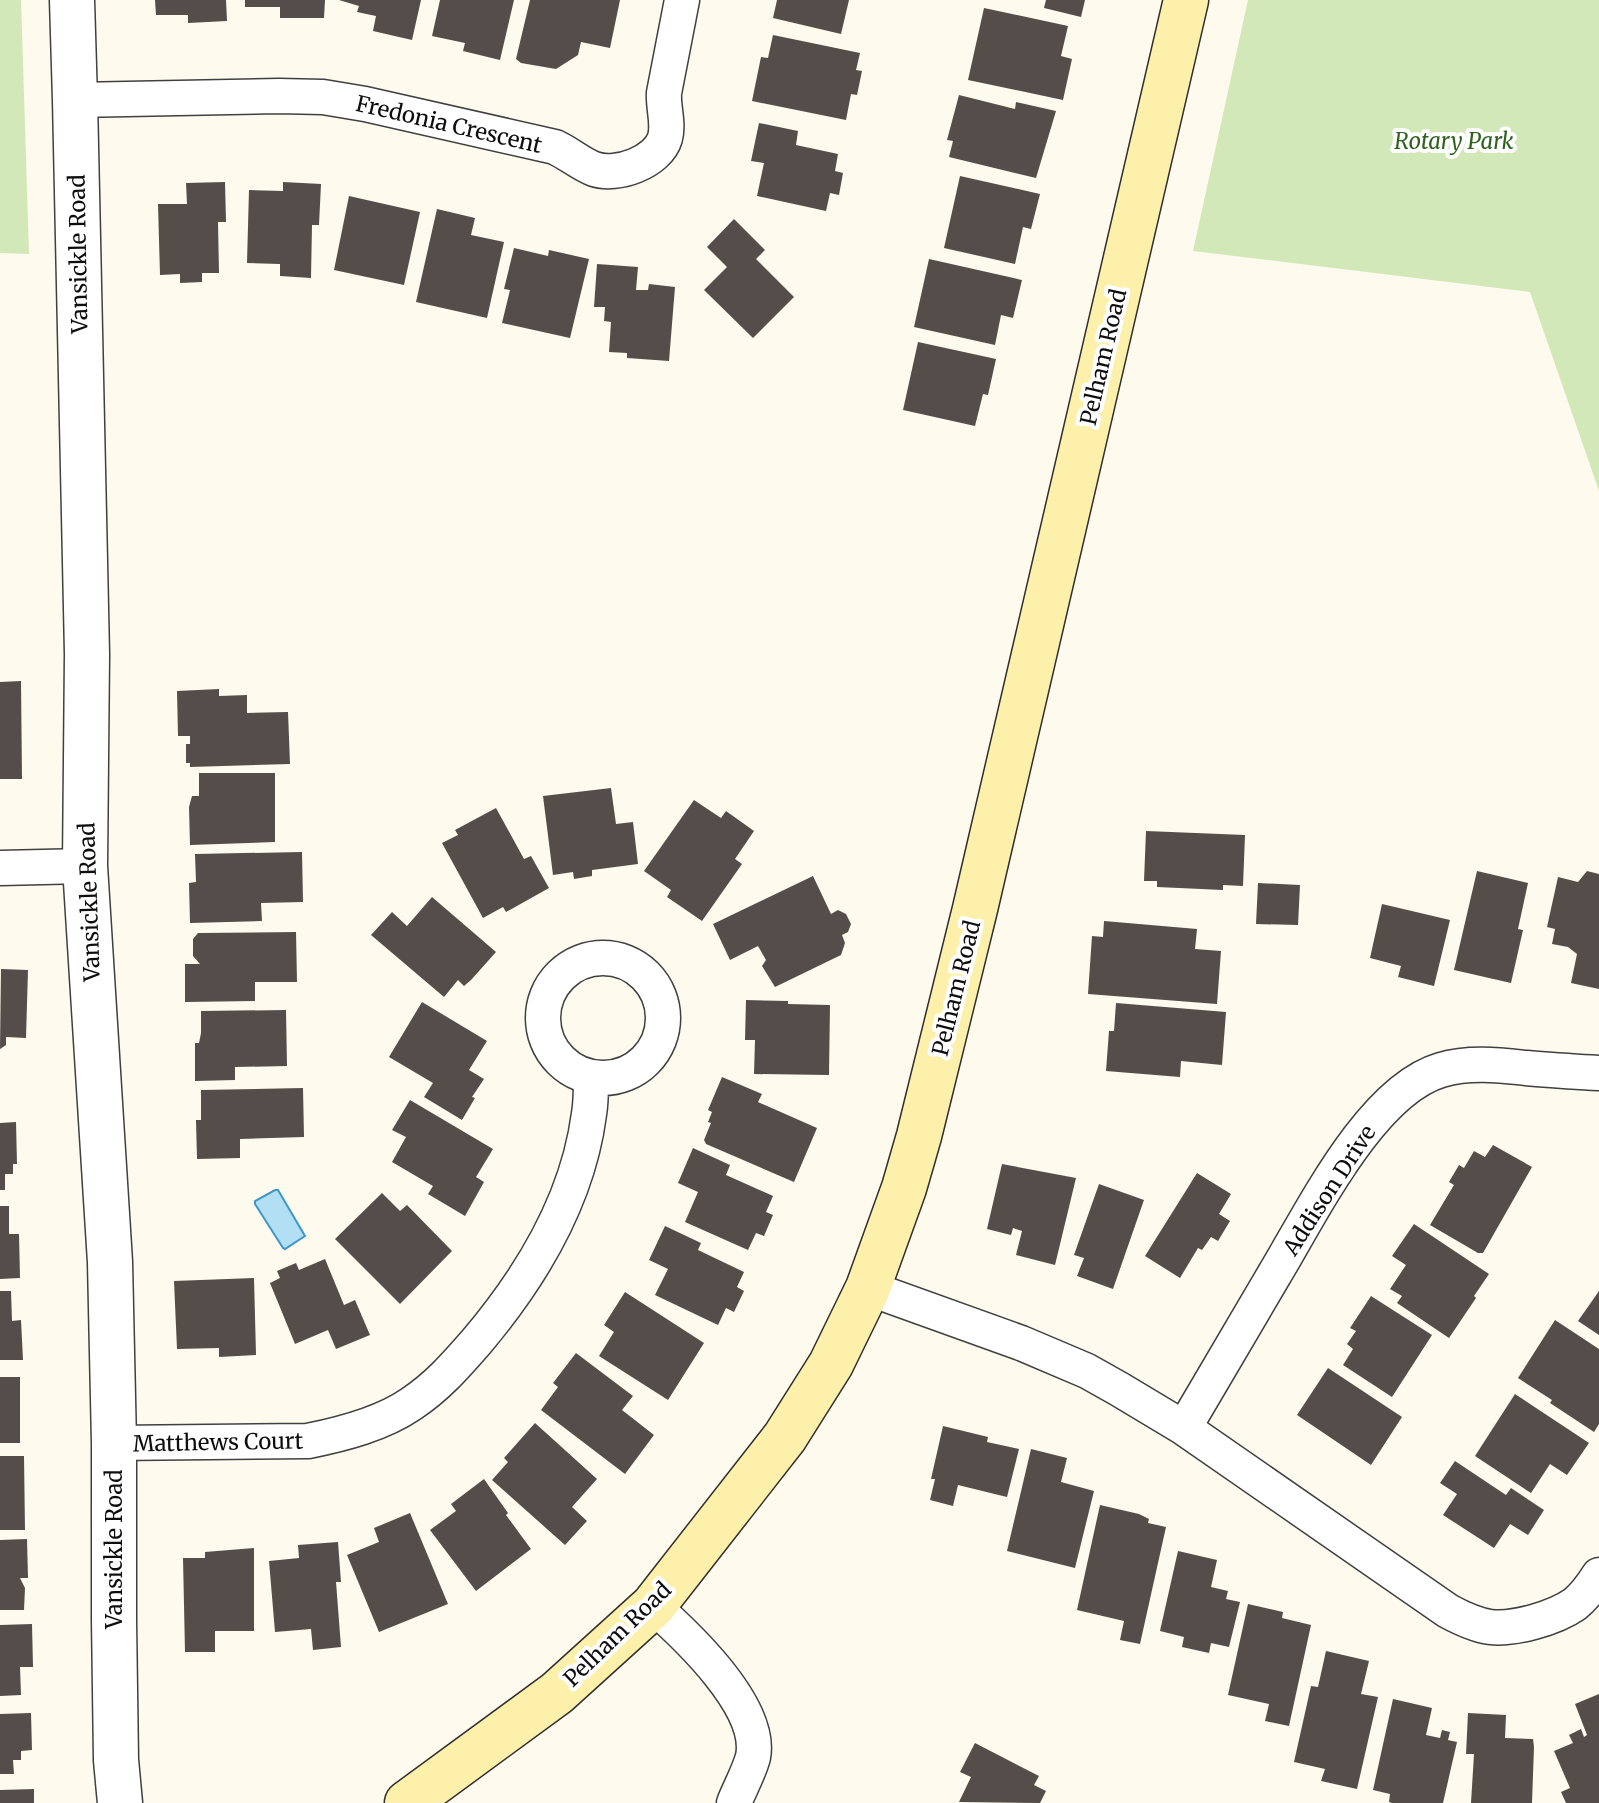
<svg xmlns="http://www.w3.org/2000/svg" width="1599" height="1803" font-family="Merriweather,serif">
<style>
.green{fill:#d3e8b8}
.water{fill:#b3dff4;stroke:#3d97c9;stroke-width:2}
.building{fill:#554d49}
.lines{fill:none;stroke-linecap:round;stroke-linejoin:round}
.minor-casing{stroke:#404040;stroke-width:37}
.tertiary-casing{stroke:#404040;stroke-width:47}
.secondary-casing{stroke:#2f2f2f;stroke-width:47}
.minor{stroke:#fff;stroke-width:34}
.tertiary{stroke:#fff;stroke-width:44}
.secondary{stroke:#fcf0aa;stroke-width:44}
.labels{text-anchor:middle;stroke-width:8;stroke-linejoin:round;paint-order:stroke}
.street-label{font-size:22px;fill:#0d0d0d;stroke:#fff}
.park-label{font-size:22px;font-style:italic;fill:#30621f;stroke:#fff}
</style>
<rect width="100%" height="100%" fill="#fefaed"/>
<!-- green -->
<path class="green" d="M0,0H21L29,254L0,253Z
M1248,0H1599V491L1530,292L1193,251Z"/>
<!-- water -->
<path class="water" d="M275,1190H278L305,1236L285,1249L283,1248L255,1204V1201Z"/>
<!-- building -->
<path class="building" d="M155,0H226L227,21L188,23V15H156Z
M245,0H325L324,18H280V7H245Z
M339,0H421L412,40L373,31L376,16L357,12L359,6Z
M440,0H514L500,60L463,51L465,43L432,36Z
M530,0H620L610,48L581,42L578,55L556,69L521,63L516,59Z
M777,0H849L841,34L773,18Z
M1046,0H1085L1081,17L1044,8Z
M984,8L1068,26L1061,56L1072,59L1063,100L968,80Z
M773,35L860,53L856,70L862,71L857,95L851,94L846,120L752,101L761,57L768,58Z
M959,95L1015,109L1016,102L1056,111L1036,178L949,157L953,141L947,140Z
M759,123L798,131L796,145L838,154L835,171L843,173L839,195L830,193L826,211L757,196L764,163L751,161Z
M960,176L1040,194L1031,229L1023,227L1015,264L944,248Z
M225,182L226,222H218L219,273H202V282L180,283V274L160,275L158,204H187L186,183Z
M283,182L321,184L319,225H312L311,278L280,276V264L247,263L249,190L283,191Z
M349,196L420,212L404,285L334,270Z
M437,209L475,218L471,235L504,242L487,318L416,302Z
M734,219L765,250L756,259L794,297L753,338L704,290L727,267L707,247Z
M514,248L548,256L549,250L589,259L570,338L502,323L510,290L504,289Z
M929,259L1022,280L1013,318L1001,315L995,345L914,327Z
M597,264L638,267L636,290H648L649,284L675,287L669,361L627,358V353L609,352L611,322L604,321L605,307H594Z
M918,342L996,359L988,395L983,394L975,426L903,410Z
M21,681L22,779H0V682Z
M219,689V696L247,695V713L288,712L290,764L190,767V763H186V744H190V736H178L177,691Z
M199,773H275V842L190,845L189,807L192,796H199Z
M611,788L616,824L633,822L638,864L592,870V876L574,879L573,872L553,875L543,796Z
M694,800L721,818L726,811L754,831L735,859L742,864L702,921L667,897L671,890L644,871Z
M496,808L524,859L531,856L549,888L506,912L503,907L483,918L442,843L458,835L455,830Z
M1146,831L1245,835L1243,886L1223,885V890L1157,887V881H1144Z
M302,852L303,902L261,903L262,921L190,923L189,883L196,882L195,854Z
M1477,871L1528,883L1518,929L1523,930L1511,983L1454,970Z
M1587,871L1599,874V989L1571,983L1577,954L1568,947L1552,944L1555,929L1547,927L1558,877L1578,882Z
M813,876L831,914L838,910L846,914L851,924L848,932L842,935L845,943L841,955L775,987L762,966L766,960L758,946L730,960L713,924Z
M1258,883L1300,885L1298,925L1256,924Z
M432,897L496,952L471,980L464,986L458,980L444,997L371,935L392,912L407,926Z
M1382,904L1450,920L1434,986L1398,977L1401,966L1370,958Z
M1104,921L1197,929L1195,949L1221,951L1217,1004L1088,994L1092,936L1103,937Z
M296,932L297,982H255V1001L185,1002V964H200L193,956V939L198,933Z
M1,969L28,970L26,1038L6,1037V1045L0,1049Z
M746,1000L788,1001V1004L830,1005L829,1075L754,1074L755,1040H745Z
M422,1002L487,1041L469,1070L484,1079L472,1097L475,1098L462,1120L424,1097L433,1083L389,1057Z
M1116,1003L1226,1012L1222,1065L1181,1061L1180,1077L1106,1071L1109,1031H1114Z
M286,1010L287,1066L235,1067V1080L195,1081V1043H199L201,1033V1011Z
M722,1077L762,1094L758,1102L817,1128L794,1182L706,1144L704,1140L711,1123L708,1122L712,1112L708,1110Z
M303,1088L304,1137L240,1139V1158L197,1159L196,1120H201V1090Z
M410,1100L493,1149L476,1177L484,1182L465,1216L428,1194L433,1186L392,1162L406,1137L392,1130Z
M16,1122L17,1164H13V1174H5V1190H0V1123Z
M1493,1145L1532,1167L1483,1253H1478L1430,1225L1454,1185L1449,1182L1459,1165L1464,1168L1474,1151L1485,1157Z
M693,1148L730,1165L726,1175L773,1196L766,1212L773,1215L764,1236L756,1233L748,1250L685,1222L698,1192L678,1183Z
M1002,1164L1076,1178L1055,1265L1016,1255L1022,1231L1013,1228L1011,1235L987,1229Z
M1197,1173L1231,1194L1219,1214L1230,1221L1218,1241L1211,1237L1202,1250L1198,1248L1180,1278L1145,1256Z
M1099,1184L1144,1200L1113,1289L1077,1276L1084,1258L1074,1255Z
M382,1193L400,1211L407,1205L452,1251L400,1304L335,1239Z
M0,1206H9V1234H19L20,1278L0,1279Z
M1414,1224L1489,1274L1474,1296L1476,1298L1449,1338L1397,1303L1402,1296L1390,1289L1406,1265L1392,1256Z
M665,1226L701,1243L698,1250L744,1272L737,1287L744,1291L734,1312L726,1308L718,1325L655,1295L668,1269L649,1260Z
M325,1259L344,1305L355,1300L370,1335L336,1349L328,1330L295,1344L270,1283L280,1278L277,1271L296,1263L299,1270Z
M254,1278L256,1355L219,1357V1348L177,1349L174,1281Z
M0,1291H11L12,1321L21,1320L23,1360H0Z
M1599,1291V1335L1578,1321Z
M625,1292L704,1343L668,1400L599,1356L614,1332L604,1325Z
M1371,1296L1432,1335L1392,1397L1343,1365L1353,1349L1347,1344L1356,1331L1350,1328Z
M1555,1320L1599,1349V1424L1594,1432L1550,1403L1552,1400L1518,1378Z
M576,1353L633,1396L622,1410L654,1435L625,1474L541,1410L558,1387L553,1383Z
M1328,1368L1402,1417L1371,1465L1297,1415Z
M0,1377H20V1443H0Z
M1515,1394L1589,1443L1567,1475L1550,1464L1531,1493L1475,1456Z
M535,1423L597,1479L572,1507L587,1521L565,1545L492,1480L508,1462L504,1458Z
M943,1426L988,1437L987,1442L1019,1449L1007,1497L958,1485L953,1506L930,1500L935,1479H931Z
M1031,1449L1067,1458L1061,1482L1094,1491L1075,1568L1007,1551Z
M0,1456H24L25,1530H0Z
M1455,1461L1506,1495L1511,1488L1544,1510L1528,1535L1510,1524L1494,1548L1443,1515L1457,1494L1440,1483Z
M484,1479L508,1513L506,1515L531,1549L476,1591L430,1530L456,1511L451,1504Z
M1100,1505L1139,1514L1149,1519L1148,1523L1166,1527L1140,1644L1120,1640L1124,1621L1077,1610Z
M410,1513L448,1604L379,1632L347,1555L379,1542L374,1528Z
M27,1539L28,1578H20L25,1588L24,1610H0V1540Z
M338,1542L341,1582H336L341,1647L313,1650L311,1629L275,1632L269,1561L299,1558L298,1545Z
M254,1548V1631H215V1652H185L183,1558H205V1552Z
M1178,1551L1217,1560L1211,1587L1228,1591L1226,1599L1240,1602L1229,1647L1211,1643L1209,1653L1182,1647L1184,1637L1160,1631Z
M1248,1604L1283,1612L1282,1618L1311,1625L1289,1726L1265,1721L1269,1704L1228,1695Z
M32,1624L33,1667H20L21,1695L0,1696V1625Z
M1326,1651L1369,1661L1361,1694L1378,1697L1357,1789L1321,1781L1325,1769L1294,1762L1311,1686L1318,1687Z
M1599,1694V1803H1566L1561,1792L1570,1788L1554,1751L1573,1743L1569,1735L1581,1729L1584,1737L1587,1735L1575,1704Z
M1393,1699L1432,1708L1426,1735L1440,1738L1442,1730L1450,1732L1448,1740L1457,1742L1443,1803H1392L1389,1802L1390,1794L1373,1790Z
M31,1713L32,1750L21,1751V1760H13L14,1774H0V1714Z
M1468,1713L1506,1715L1505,1738L1533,1739L1534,1747L1532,1803H1471L1474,1754H1466Z
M975,1743L1039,1776L1034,1785L1046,1791L1040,1803L959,1802L971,1777L960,1772Z
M34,1789V1803H0V1790Z"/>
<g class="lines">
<defs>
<path id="minor" d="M75,100L279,96L323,97L365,104L555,147C568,153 581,164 594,169C617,177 658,162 665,138C669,123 663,108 664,93L682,0
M0,868L85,866
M543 1018a60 60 0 1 1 120 0a60 60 0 1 1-120 0Z
M868,1288L1021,1343L1087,1371L1119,1389L1184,1428L1448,1611C1461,1618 1475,1625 1490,1627C1514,1630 1555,1618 1575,1604C1585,1596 1592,1586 1599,1575
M1184,1428C1214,1377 1244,1326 1274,1275C1311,1214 1370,1091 1441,1070C1469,1062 1497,1065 1526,1068C1550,1070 1575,1072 1599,1073
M114,1443L308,1441C343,1434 382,1424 411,1404C438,1386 456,1365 477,1341C531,1277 578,1199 589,1114C591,1103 591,1090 591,1078
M653,1606C687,1636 763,1707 753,1757C749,1772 740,1788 734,1803"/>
<path id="tertiary" d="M72,0L75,100L87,654L85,866L110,1262L114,1443V1620L116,1760L120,1803"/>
<path id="secondary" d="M407,1803L557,1693L653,1606L785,1437L831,1364L868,1288L904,1188L919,1136L975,909L1186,0"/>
</defs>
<!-- minor casing -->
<use href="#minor" class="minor-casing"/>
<!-- tertiary casing -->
<use href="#tertiary" class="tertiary-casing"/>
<!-- secondary casing -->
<use href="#secondary" class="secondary-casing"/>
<!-- minor -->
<use href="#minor" class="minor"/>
<!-- tertiary -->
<use href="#tertiary" class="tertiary"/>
<!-- secondary -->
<use href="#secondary" class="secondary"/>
</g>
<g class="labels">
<!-- street labels -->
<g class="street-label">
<text transform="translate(449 124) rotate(13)" y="8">Fredonia Crescent</text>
<text transform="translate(78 254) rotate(-91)" y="8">Vansickle Road</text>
<text transform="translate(1103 357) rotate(-77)" y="8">Pelham Road</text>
<text transform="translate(89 902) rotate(-92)" y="8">Vansickle Road</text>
<text transform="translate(956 988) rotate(-76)" y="8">Pelham Road</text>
<text transform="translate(1329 1190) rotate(-57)" y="8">Addison Drive</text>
<text transform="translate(218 1442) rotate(-1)" y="8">Matthews Court</text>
<text transform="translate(114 1549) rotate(-90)" y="8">Vansickle Road</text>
<text transform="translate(617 1634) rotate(-44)" y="8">Pelham Road</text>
</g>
<!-- park labels -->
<g class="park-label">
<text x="1454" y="149">Rotary Park</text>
</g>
</g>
</svg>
